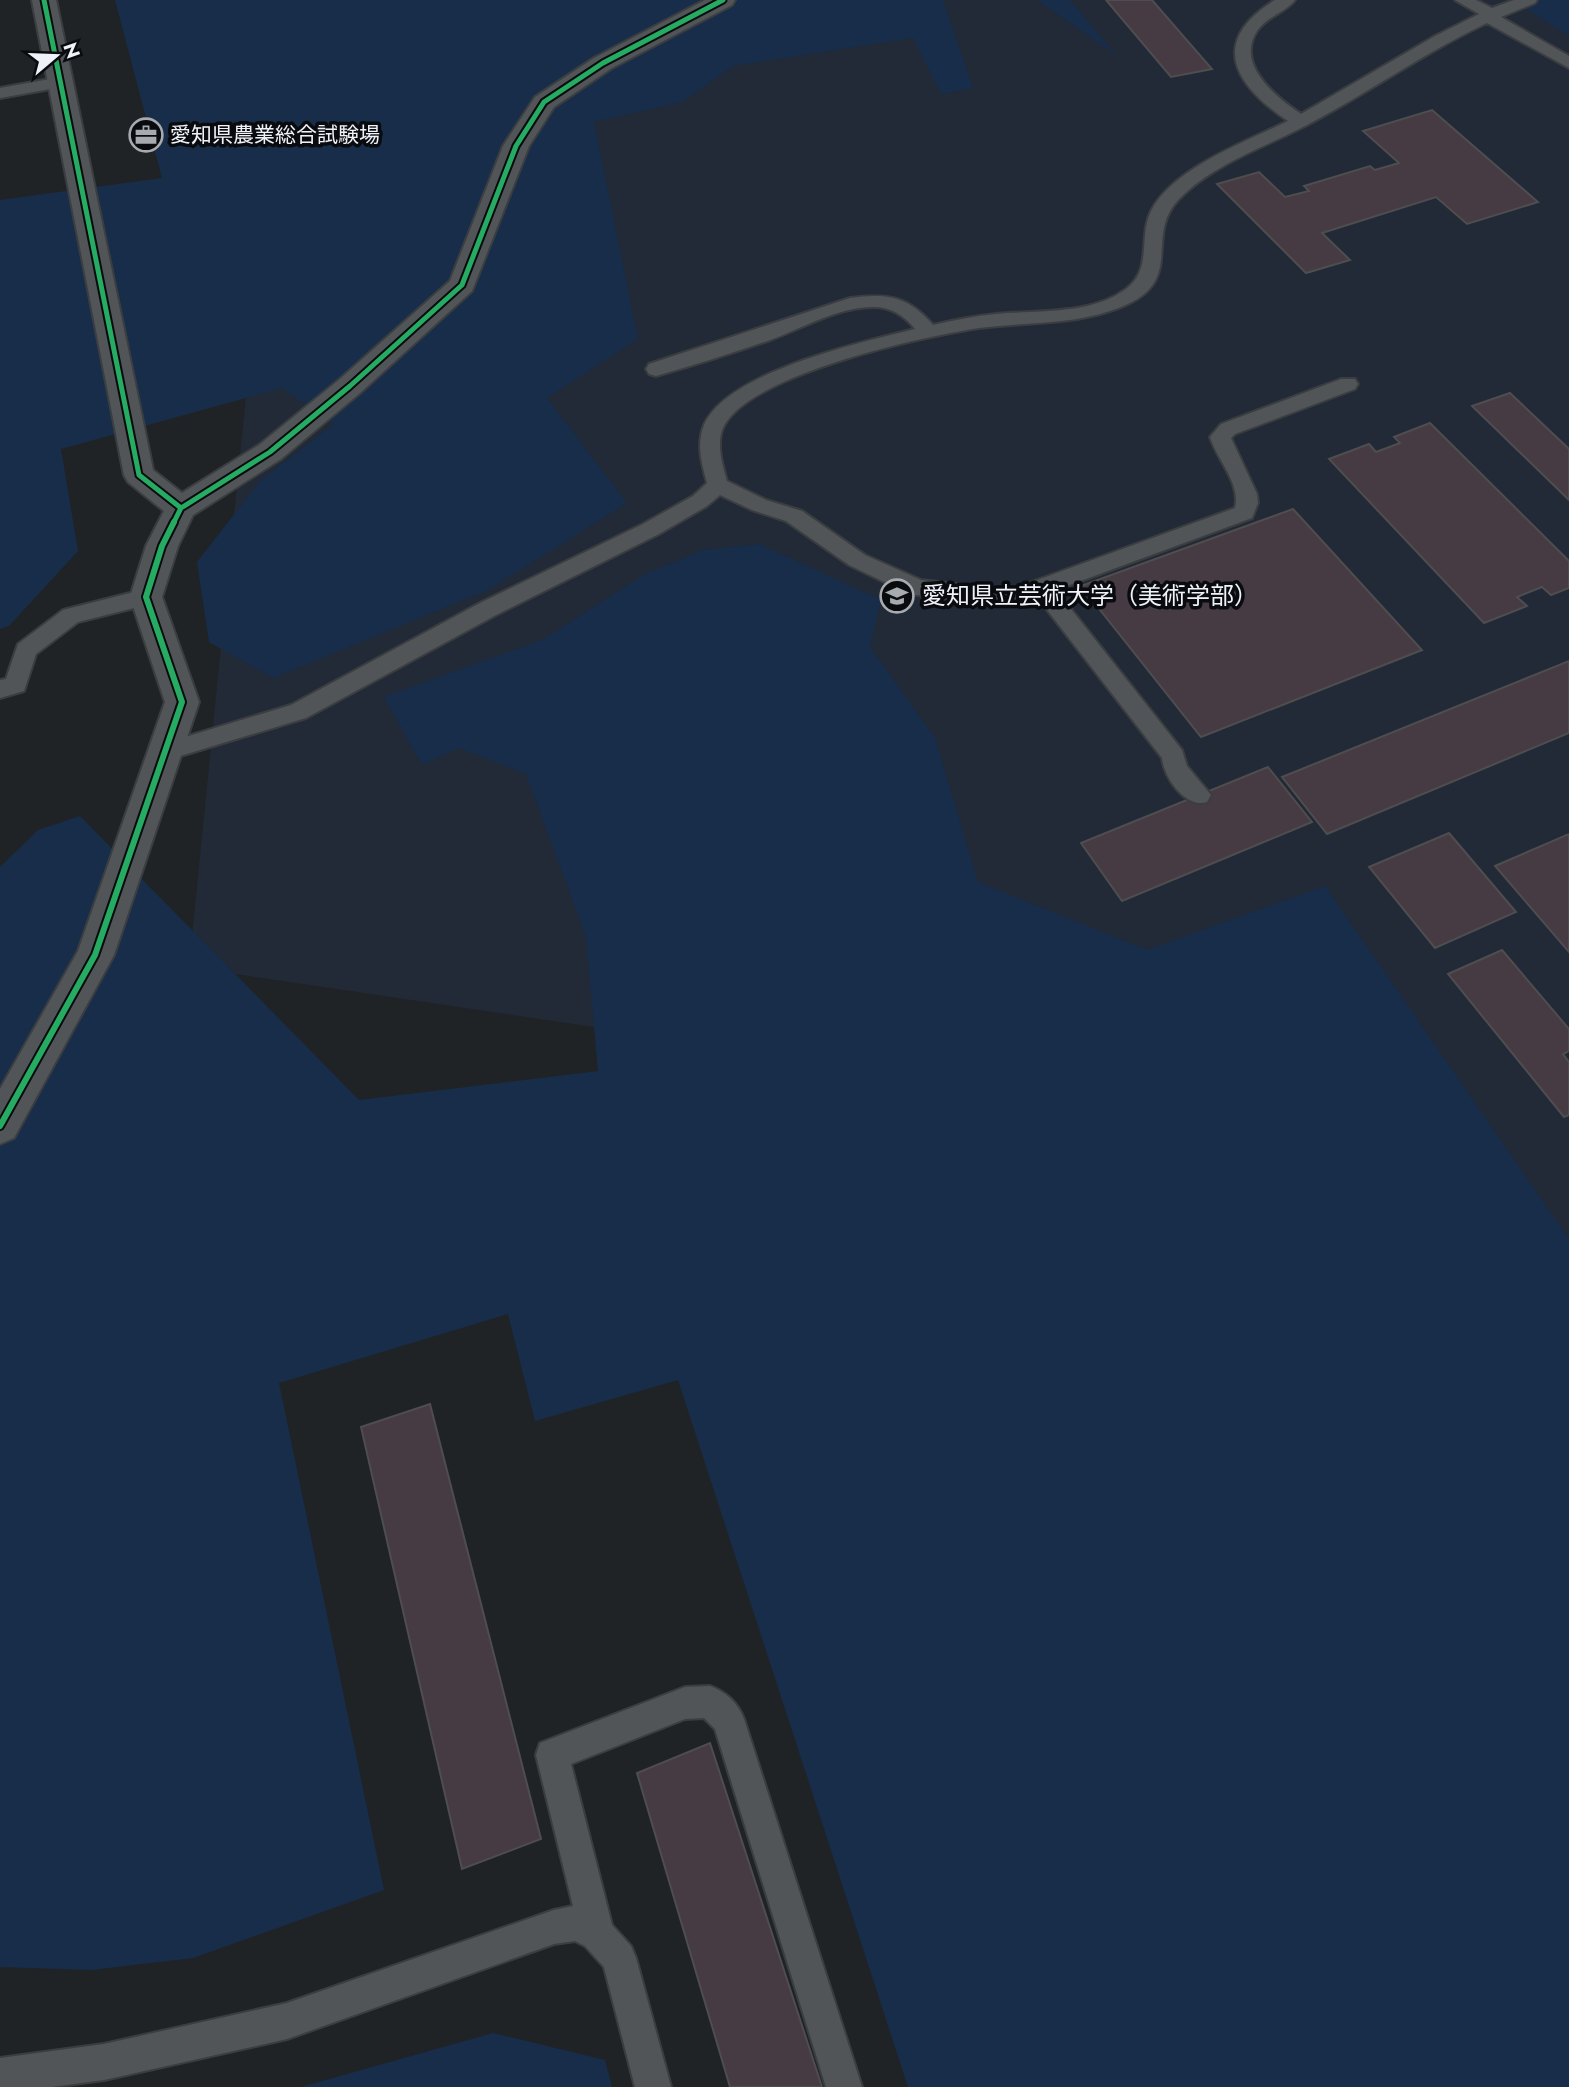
<svg xmlns="http://www.w3.org/2000/svg" width="1569" height="2087" font-family="Jost,'Noto Sans JP',sans-serif">
<style>
.built{fill:#212a36}
.green{fill:#172d4a}
.building{fill:#463b42;stroke:#4e4d4f;stroke-width:2}
.lines{fill:none;stroke-linecap:round;stroke-linejoin:round}
.lane-casing{stroke:#3b3e41;stroke-width:4}
.secondary-casing{stroke:#3b3e41;stroke-width:4}
.lane{fill:#525558;fill-rule:evenodd}
.secondary{fill:#525558;fill-rule:evenodd}
.cycleway-far1-casing{stroke:#090b0f;stroke-width:9}
.cycleway-casing{stroke:#090b0f;stroke-width:10}
.cycleway-far1{stroke:#26ab63;stroke-width:5}
.cycleway{stroke:#26ab63;stroke-width:6}
.labels{text-anchor:middle;stroke-width:7;stroke-linejoin:round;paint-order:stroke}
.far-poi-label{font-size:21px;fill:#eff3f9;stroke:#090b0f;text-anchor:start}
.poi-label{font-size:24px;fill:#eff3f9;stroke:#090b0f;text-anchor:start}
</style>
<rect width="100%" height="100%" fill="#202326"/>
<!-- built -->
<path class="built" d="M684,0H1569V1555L1195,1116L189,967L263,225Z"/>
<!-- green -->
<path class="green" d="M115,0H943L973,88L941,94L913,38L733,66L682,102L594,122L638,339L547,398L627,503L488,590L273,678L209,642L197,562L261,480L334,424L282,388L61,449L78,551L9,626L0,629V200L162,178Z
M1035,0H1070L1116,55L1040,2Z
M1512,0H1569V36Z
M760,544L881,600L870,647L935,738L978,882L1147,950L1325,886L1569,1239V2087H908L678,1380L535,1421L508,1314L279,1383L384,1890L193,1958L91,1970L0,1967V867L38,830L80,816L359,1100L598,1071L586,937L526,774L459,748L422,765L384,697L544,639L645,574L703,550Z
M493,2033L605,2060L612,2087H301Z"/>
<!-- building -->
<path class="building" d="M1106,0H1152L1212,69L1171,77Z
M1432,110L1538,202L1467,224L1436,197L1322,233L1350,260L1306,273L1217,184L1259,172L1285,197L1309,191L1304,186L1370,166L1375,170L1399,163L1363,131Z
M1510,393L1569,449V500L1472,406Z
M1430,423L1569,561V588L1551,595L1542,587L1517,597L1527,606L1484,623L1329,459L1369,444L1376,452L1400,443L1394,437Z
M1293,509L1422,650L1201,737L1081,586Z
M1569,661V733L1327,834L1282,777Z
M1268,767L1312,822L1122,901L1081,843Z
M1449,833L1516,912L1435,948L1369,867Z
M1569,834V952L1495,866Z
M1502,950L1569,1029V1051L1563,1054L1569,1062V1115L1564,1117L1448,974Z
M430,1404L541,1839L462,1869L361,1427Z
M710,1743L822,2087H730L637,1773Z"/>
<g class="lines">
<defs>
<path id="lane" d="M1275,0H1295C1285,13 1267,16 1257,31C1235,65 1276,97 1301,114L1435,36L1479,14L1455,0H1476L1492,8L1514,0H1537L1535,3L1501,17L1569,56V68L1487,23C1425,52 1368,93 1307,125C1265,147 1213,164 1179,199C1141,239 1192,285 1110,311C1068,325 1023,322 979,328C921,337 756,373 725,424C715,440 722,464 727,481L766,500L802,511L865,555L921,580L1010,590L1235,508C1241,483 1217,460 1210,437L1221,424L1341,379H1355L1358,384L1355,389L1235,434L1231,438L1257,494L1258,503L1252,518L1056,590L1182,750L1187,766L1211,795L1207,802C1186,809 1164,778 1162,758L1037,597L1011,606L909,594L849,565L786,521L752,510L720,495L707,506L659,534L496,615L306,718L167,760L159,757L155,751L159,745L291,705L480,603L643,524L693,496L707,483C702,465 696,444 704,425C727,372 862,342 915,329C904,315 891,307 873,307C838,307 803,328 770,340C733,353 694,365 656,376L649,374L646,369L649,364L850,298C887,293 908,296 933,325C954,320 975,316 996,314C1038,310 1091,315 1126,289C1153,269 1138,237 1151,211C1173,168 1247,141 1288,121C1233,84 1209,41 1275,0Z
M61,77L67,78L70,82L67,86L0,98V88Z
M146,589L154,591L157,597L154,603L78,622L36,654L24,691L0,698V680L6,679L18,644L63,610Z
M710,1686C726,1692 738,1703 744,1719L862,2087H826L715,1729L704,1718L685,1719L571,1764L612,1925L631,1946L636,1958L671,2087H635L604,1967L585,1946L575,1941L554,1944L287,2039L104,2080L52,2087H0V2058L104,2044L287,2003L554,1910L573,1906L536,1755L540,1743L685,1687Z"/>
<path id="secondary" d="M32,0H56L153,470L182,493L259,445L340,379L450,281L503,146L535,97L594,58L705,0H735L732,5L612,68L554,107L529,146L472,291L360,393L281,459L193,515L178,546L162,597L199,702L114,955L14,1138L0,1144V1089L78,951L165,702L130,597L146,546L164,511L128,482L124,475Z"/>
</defs>
<!-- lane casing -->
<use href="#lane" class="lane-casing"/>
<!-- secondary casing -->
<use href="#secondary" class="secondary-casing"/>
<!-- lane -->
<use href="#lane" class="lane"/>
<!-- secondary -->
<use href="#secondary" class="secondary"/>
<defs>
<path id="cycleway-far1" d="M44,0L139,475L181,508L173,524
M181,508L270,452L350,386L462,285L516,146L544,102L603,63L723,0"/>
<path id="cycleway" d="M0,1126L95,955L182,702L146,597L162,546L174,522"/>
</defs>
<!-- cycleway-far1 casing -->
<use href="#cycleway-far1" class="cycleway-far1-casing"/>
<!-- cycleway casing -->
<use href="#cycleway" class="cycleway-casing"/>
<!-- cycleway-far1 -->
<use href="#cycleway-far1" class="cycleway-far1"/>
<!-- cycleway -->
<use href="#cycleway" class="cycleway"/>
</g>
<!-- icons -->
<defs>
<symbol id="office-ring" viewBox="-11 -11 22 22"><circle r="9.5" fill="#090b0f" stroke="#a7aaaf" stroke-width="1.5"/><path d="M-6-3h4V-5.5h4V-3h4V5H-6ZM-1-4.5V-3h2v-1.5ZM-6 0V1H6V0Z" fill="#a7aaaf"/></symbol>
<symbol id="university-ring" viewBox="-11 -11 22 22"><circle r="9.5" fill="#090b0f" stroke="#a7aaaf" stroke-width="1.5"/><path d="M0-5L7-2L0 1L-7-2ZM-4 1L0 2.5L4 1V4Q0 6-4 4Z" fill="#a7aaaf"/></symbol>
</defs>
<g fill-rule="evenodd">
<use href="#office-ring" x="127" y="116" width="38" height="38"/>
<use href="#university-ring" x="878" y="577" width="38" height="38"/>
</g>
<g class="labels">
<!-- far-poi labels -->
<g class="far-poi-label">
<text x="170" y="142">愛知県農業総合試験場</text>
</g>
<!-- poi labels -->
<g class="poi-label">
<text x="922" y="604">愛知県立芸術大学（美術学部）</text>
</g>
</g>
<!-- north arrow -->
<g transform="translate(56 56) rotate(71)" stroke="#090b0f" stroke-width="5" paint-order="stroke">
<path d="M0-5L12 26L0 18L-12 26Z" fill="#eff3f9"/>
<text y="-10" font-size="19" font-weight="bold" text-anchor="middle" fill="#eff3f9">N</text>
</g>
</svg>
